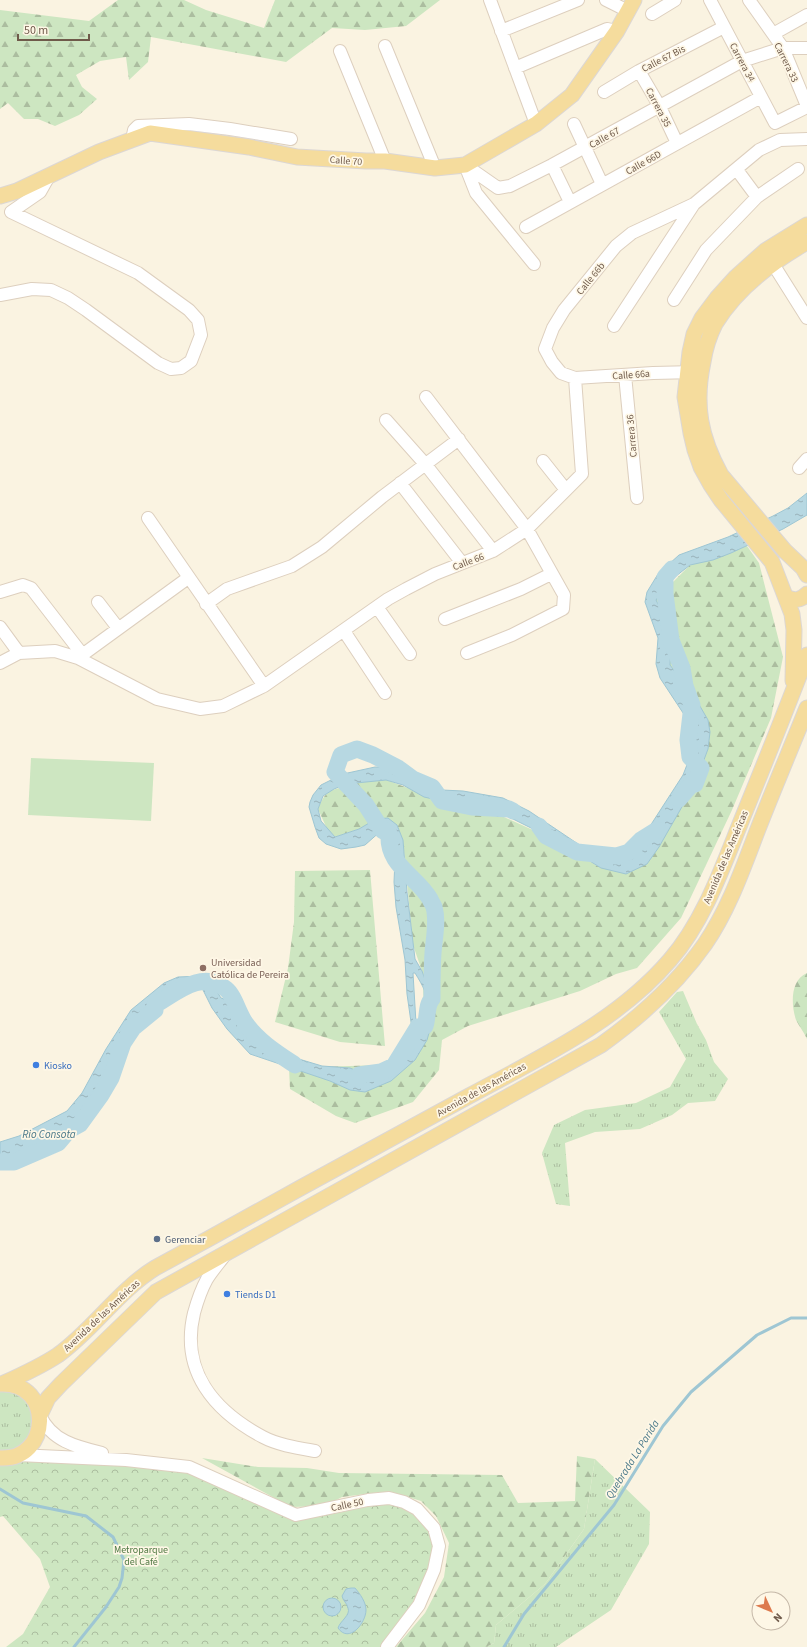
<svg xmlns="http://www.w3.org/2000/svg" width="807" height="1647" font-family="'Source Sans 3',sans-serif">
<style>
.grass{fill:url(#grass-tufts)}
.forest{fill:url(#forest-firs)}
.park{fill:url(#park-crowns)}
.garden{fill:#cde6c1}
.water{fill:url(#water-ripples);stroke:#9ec6d3;fill-rule:evenodd}
.lines{fill:none;stroke-linecap:round;stroke-linejoin:round}
.stream{stroke:#9ec6d3;stroke-width:3}
.river{stroke:#b7d8e2;stroke-width:17}
.minor-casing{stroke:#ddcfbe;stroke-width:14}
.major-casing{stroke:#dcd7d4;stroke-width:17}
.minor{stroke:#fff;stroke-width:12}
.major{stroke:#f5dc9d;stroke-width:15}
.education-dot{fill:#8d6e63;stroke:#fef7e6;stroke-width:1.5}
.shop-dot{fill:#3f7fe0;stroke:#fef7e6;stroke-width:1.5}
.service-dot{fill:#5c6f8a;stroke:#fef7e6;stroke-width:1.5}
.labels{text-anchor:middle;stroke-width:3.5;stroke-linejoin:round;paint-order:stroke}
.street-label{font-size:10px;fill:#6f5a4a;stroke:#fef7e6}
.education-label{font-size:10px;fill:#785e54;stroke:#fef7e6;text-anchor:start}
.shop-label{font-size:10px;fill:#366cbe;stroke:#fef7e6;text-anchor:start}
.service-label{font-size:10px;fill:#4e5e75;stroke:#fef7e6;text-anchor:start}
.park-label{font-size:10px;fill:#517a45;stroke:#fef7e6}
.water-label{font-size:11px;font-style:italic;fill:#497889;stroke:#fef7e6}
</style>
<defs>
<pattern id="grass-tufts" width="24" height="20" patternUnits="userSpaceOnUse"><rect width="24" height="20" fill="#cde6c1"/><path d="M3 7l-1-3M5 7V3M7 7l1-3M15 17l-1-3M17 17v-4M19 17l1-3" fill="none" stroke="#abbd9f"/></pattern>
<pattern id="forest-firs" width="22" height="20" patternUnits="userSpaceOnUse"><rect width="22" height="20" fill="#cde6c1"/><path d="M5 1l3.5 6h-7zM16 11l3.5 6h-7z" fill="#abbd9f"/></pattern>
<pattern id="park-crowns" width="20" height="18" patternUnits="userSpaceOnUse"><rect width="20" height="18" fill="#cde6c1"/><path d="M2 6a3 3 0 1 1 6 0M12 15a3 3 0 1 1 6 0" fill="none" stroke="#abbd9f"/></pattern>
<pattern id="water-ripples" width="26" height="14" patternUnits="userSpaceOnUse"><rect width="26" height="14" fill="#b7d8e2"/><path d="M2 4q2-2 4 0t4 0M15 11q2-2 4 0t4 0" fill="none" stroke="#99b2b9"/></pattern>
</defs>
<rect width="100%" height="100%" fill="#faf3e1"/>
<!-- grass -->
<path class="grass" d="M683,991L697,1024L706,1040L714,1062L728,1079L715,1101L688,1103L672,1115L640,1129L595,1132L565,1143L570,1206L556,1204L542,1153L554,1125L585,1110L636,1103L670,1087L686,1059L659,1012L677,992Z
M0,1384L27,1392L36,1438L0,1458Z
M595,1459L650,1512L649,1544L611,1610L556,1647H486L494,1643L496,1625L545,1584L584,1529Z"/>
<!-- forest -->
<path class="forest" d="M118,0H184L206,10L264,28L275,0H440L406,26L365,30L332,28L286,62L151,37L148,62L129,80L126,57L100,61L76,75L82,87L97,99L79,115L55,126L38,119H24L8,103L0,109V10L89,21Z
M747,546L759,563L783,657L771,718L732,810L681,918L637,968L616,974L580,991L468,1026L442,1040L439,1070L413,1102L355,1123L336,1116L290,1089L289,1068L410,1064L425,1026L422,971L413,945L404,851L397,825L359,829L335,837L328,831L318,809C328,783 336,792 358,783C362,781 367,777 371,774L442,801L482,807L546,836L601,868L646,864L708,720L670,665L655,600L690,565Z
M370,870L385,1046L340,1042L275,1022L288,968L294,922L295,871Z
M807,973V1039C804,1032 799,1026 796,1020C791,1005 790,980 807,973Z
M577,1456L595,1459L584,1529L545,1584L496,1625L494,1643L486,1647H396L425,1613L444,1577L449,1543L436,1516L421,1501L398,1494L381,1492L342,1497L325,1506L291,1507L202,1458L258,1467L307,1468L339,1473L502,1475L518,1503L575,1501Z"/>
<!-- park -->
<path class="park" d="M0,1459L189,1467L296,1515L326,1509L404,1502L434,1528V1570L387,1647H6L23,1634L50,1587L40,1559L3,1516L0,1517Z"/>
<!-- garden -->
<path class="garden" d="M31,758L154,763L151,821L28,815Z"/>
<!-- water -->
<path class="water" d="M807,493V515L783,529L731,553L713,560L690,565L671,580L656,600L668,624L671,640L670,665L697,701L708,720L710,732L708,749L695,784L659,847L647,864L626,874L601,868L559,842L491,808L455,804L424,797L403,785L386,780L346,784L334,789L323,796L318,809L321,821L335,837L359,829L376,819L388,818L397,825L403,840L407,892L415,959L422,971L432,999L433,1019L427,1040L415,1060L391,1081L365,1092L350,1090L330,1081L250,1054L227,1029L212,1008L202,988L184,986L155,1005L142,1020L133,1041L80,1124L58,1143L30,1156L0,1160V1142L19,1136L67,1111L82,1093L106,1049L131,1010L164,983L178,977L202,976L210,981L221,998L235,1003L259,1047L322,1066L350,1068L364,1074L381,1072L394,1066L411,1042L413,1036L407,994L405,960L396,907L394,882L395,860L392,841L389,834L382,830L365,845L356,847L341,849L326,844L319,838L315,827L309,807L310,802L313,795L321,785L343,774L375,767L398,768L432,787L442,790L463,791L503,798L529,811L584,848L616,856L629,852L641,840L683,775L690,757L693,737L689,722L660,678L656,664L658,638L645,602L647,592L658,574L679,555L728,537L773,516L788,508ZM413,973H415C423,986 429,996 428,1012C427,1020 426,1025 420,1029L416,1023Z
M351,1588H355C360,1594 366,1602 366,1610C366,1623 349,1644 338,1628C340,1621 351,1615 348,1608C347,1603 343,1601 342,1596L346,1589Z
M323 1607a9 9 0 1 1 18 0a9 9 0 1 1-18 0Z"/>
<g class="lines">
<!-- stream -->
<path class="stream" d="M0,1489L23,1503L86,1516L113,1537L124,1560L122,1578L119,1587L106,1607L74,1647
M504,1647L524,1614L614,1505L663,1426L691,1392L757,1335L791,1318H807"/>
<!-- river -->
<path class="river" d="M672,569L665,577V594L671,640L682,668L685,686L692,705L688,740L690,757L701,768L695,784L691,785L679,799
M539,826L546,836L577,852L616,856L629,852L641,840L657,830
M359,1075L381,1072L394,1066L418,1027L425,1026C428,1018 426,1005 432,999C432,984 432,968 433,953C434,939 438,921 434,907C433,904 431,902 430,899C416,875 387,866 389,834L382,830L366,805L335,772L341,755L357,749L373,755L398,768L413,779L432,787L442,801L472,807L509,809L513,811
M0,1162H14L58,1143L69,1130L80,1124L101,1095L111,1078L123,1043L133,1028L155,1010V1005C176,993 202,969 226,989C234,995 239,1015 246,1024C258,1041 277,1053 295,1065"/>
<defs>
<path id="minor" d="M490,0L536,124
M606,0L628,11
M710,0L775,123L807,107
M749,0L783,48L807,106
M652,14L675,0
M501,31L578,0
M773,34L807,15
M385,46L435,168
M340,51L385,161
M515,68L607,29L617,31
M639,71L660,107L677,143
M604,92L639,71L724,27
M574,124L602,184
M132,140L134,130L138,126L189,124L230,129L291,139
M465,165L498,188L510,186L552,165L742,61L783,48H807
M465,165L476,193L534,264
M552,165L570,202
M737,170L757,197
M694,204L632,233L616,246L564,310L553,328L545,349L552,362L561,373L575,378L653,373L696,372
M526,227L761,97
M773,264L807,318
M0,295L32,289L51,290L68,298L86,310L158,363L171,369L181,368L191,361L201,335L198,320L189,310L138,273L11,212L40,192L49,176
M674,300L706,250L757,197L798,169
M614,326L694,204L759,150L780,140L807,139
M625,375L637,498
M426,397L527,529L564,595L563,609L512,635L467,653
M386,420L426,465L493,551
M543,461L566,490
M799,468L807,459
M400,483L462,563
M148,518L264,686
M0,592L23,585L31,588L82,654
M98,602L118,628
M206,604L227,589L292,566L322,547L382,497L459,439
M377,607L410,654
M445,619L521,589L551,574
M0,627L19,653
M344,631L385,693
M78,658L188,578
M0,663L19,653L55,651L78,658L157,699L200,709L223,706L264,686L388,599L406,589L435,574L493,551L527,529L582,474L575,378
M225,1255C219,1263 212,1271 207,1279C201,1290 197,1302 194,1313C180,1371 214,1411 263,1437C278,1445 298,1448 315,1451
M40,1415C51,1441 77,1447 102,1453
M18,1455L126,1460L189,1467L296,1515L368,1500L389,1498L404,1502L417,1509L434,1528L439,1546L434,1570L419,1605L387,1647"/>
<path id="major" d="M0,196L17,191L99,152L150,133L249,147L297,157L366,161H385L435,168L465,165L536,124L572,95L617,31L634,0
M807,242C772,262 736,289 715,324C709,336 705,349 703,362C694,405 700,437 721,475L785,551L803,568L807,575
M786,597C794,601 800,601 807,594
M793,681L794,630L792,614L772,562L721,500L711,485L701,467L695,450L691,433L685,397L690,352L694,334L702,318L717,298L736,277L765,251L807,225
M2,1384C22,1375 40,1367 58,1355C93,1330 118,1291 155,1268C173,1258 192,1248 210,1238C296,1190 382,1143 469,1096C539,1058 617,1022 670,960C704,921 723,866 742,819C764,765 786,710 807,655
M40,1415L48,1398L61,1384L156,1292L601,1045C640,1017 677,984 705,944C729,909 743,868 758,829C774,788 791,748 807,708
M0,1458C51,1461 54,1382 1,1384"/>
</defs>
<!-- minor casing -->
<use href="#minor" class="minor-casing"/>
<!-- major casing -->
<use href="#major" class="major-casing"/>
<!-- minor -->
<use href="#minor" class="minor"/>
<!-- major -->
<use href="#major" class="major"/>
</g>
<!-- markers -->
<circle class="education-dot" cx="203" cy="968" r="4"/>
<g class="shop-dot">
<circle cx="36" cy="1065" r="4"/>
<circle cx="227" cy="1294" r="4"/>
</g>
<circle class="service-dot" cx="157" cy="1239" r="4"/>
<g class="labels">
<!-- street labels -->
<g class="street-label">
<text transform="translate(663 58) rotate(-27)" y="4">Calle 67 Bis</text>
<text transform="translate(743 62) rotate(62)" y="4">Carrera 34</text>
<text transform="translate(787 62) rotate(64)" y="4">Carrera 33</text>
<text transform="translate(659 107) rotate(62)" y="4">Carrera 35</text>
<text transform="translate(604 137) rotate(-29)" y="4">Calle 67</text>
<text transform="translate(346 160) rotate(4)" y="4">Calle 70</text>
<text transform="translate(643 162) rotate(-29)" y="4">Calle 66D</text>
<text transform="translate(590 278) rotate(-51)" y="4">Calle 66b</text>
<text transform="translate(631 374) rotate(-4)" y="4">Calle 66a</text>
<text transform="translate(631 436) rotate(-95)" y="4">Carrera 36</text>
<text transform="translate(468 561) rotate(-21)" y="4">Calle 66</text>
<text transform="translate(725 857) rotate(-67)" y="4">Avenida de las Américas</text>
<text transform="translate(481 1089) rotate(-29)" y="4">Avenida de las Américas</text>
<text transform="translate(101 1315) rotate(-43)" y="4">Avenida de las Américas</text>
<text transform="translate(347 1504) rotate(-12)" y="4">Calle 50</text>
</g>
<!-- education labels -->
<g class="education-label">
<text x="211" y="966">Universidad<tspan x="211" dy="12">Católica de Pereira</tspan></text>
</g>
<!-- shop labels -->
<g class="shop-label">
<text x="44" y="1069">Kiosko</text>
<text x="235" y="1298">Tiends D1</text>
</g>
<!-- service labels -->
<g class="service-label">
<text x="165" y="1243">Gerenciar</text>
</g>
<!-- park labels -->
<g class="park-label">
<text x="141" y="1553">Metroparque<tspan x="141" dy="12">del Café</tspan></text>
</g>
<!-- water labels -->
<g class="water-label">
<text x="49" y="1138">Rio Consota</text>
<text transform="translate(632 1459) rotate(-58)" y="4">Quebrada La Parida</text>
</g>
</g>
<!-- north arrow -->
<g transform="translate(771 1611) rotate(134)"><circle r="19" fill="#fef7e6" stroke="#c5b8a8"/>
<path d="M0-3L7 15L0 10L-7 15Z" fill="#dd7a4d"/>
<text y="-6" font-size="11" font-weight="bold" text-anchor="middle" fill="#6f5a4a">N</text>
</g>
<!-- scale -->
<path d="M18 34v6h71v-6" fill="none" stroke="#6f5a4a" stroke-width="2"/>
<text x="24" y="34" font-size="12" fill="#6f5a4a" stroke="#fef7e6" stroke-width="3" paint-order="stroke">50 m</text>
</svg>
